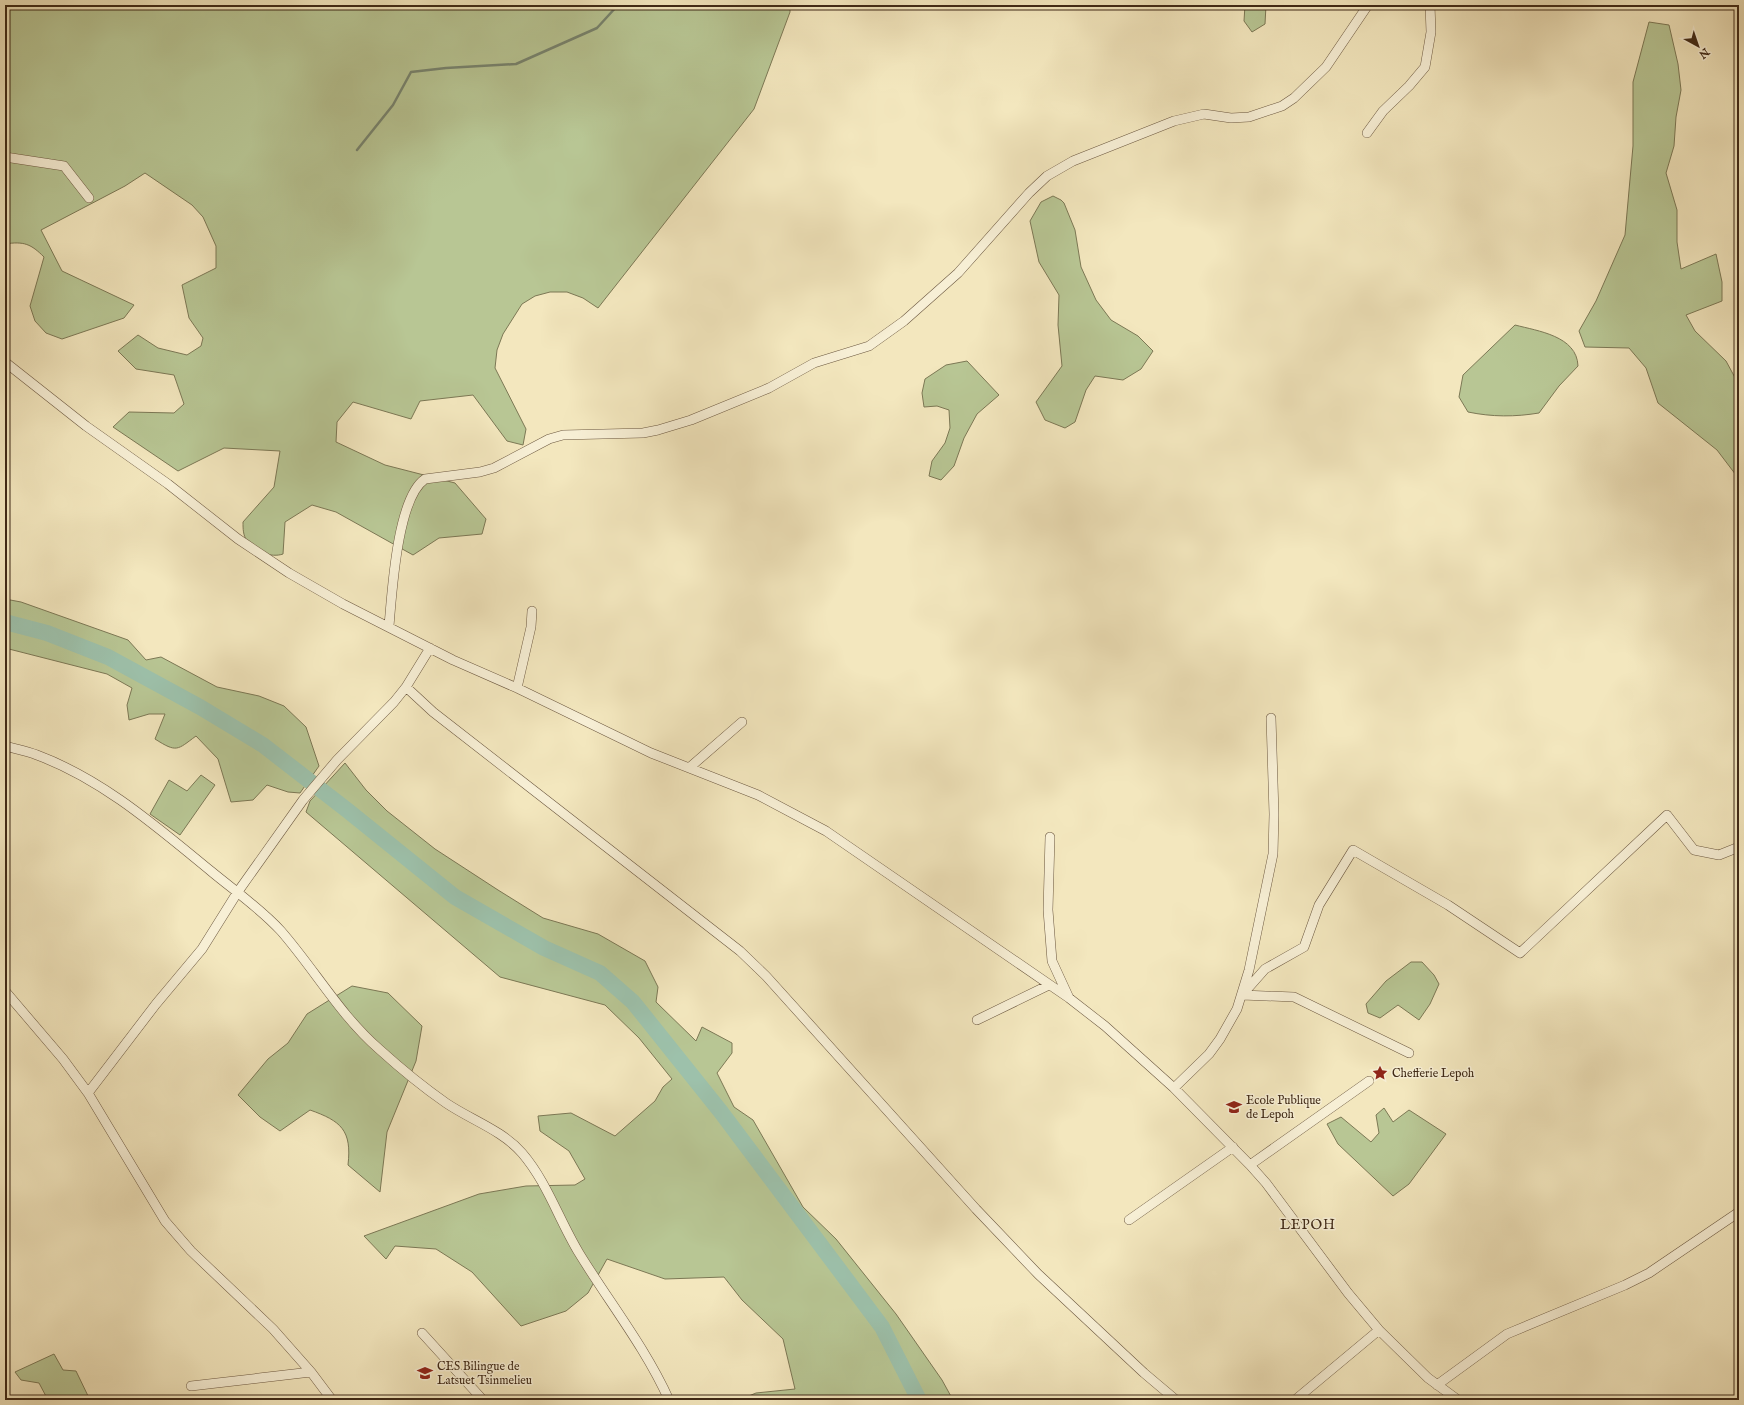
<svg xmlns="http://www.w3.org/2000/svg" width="1744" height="1405" font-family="'IM FELL English',serif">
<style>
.green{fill:#b8c694;stroke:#7c7855}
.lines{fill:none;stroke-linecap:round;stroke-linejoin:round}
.stream{stroke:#77846f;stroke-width:2.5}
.river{stroke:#9dc1ab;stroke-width:16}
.minor-casing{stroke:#6c5840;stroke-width:10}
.minor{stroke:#f7efd5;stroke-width:9}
.labels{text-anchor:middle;stroke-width:3;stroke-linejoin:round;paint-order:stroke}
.poi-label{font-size:12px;fill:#3f2916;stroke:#f7efd5;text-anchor:start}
.quarter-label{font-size:14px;letter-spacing:1px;fill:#3f2916;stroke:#f7efd5}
</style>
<rect width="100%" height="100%" fill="#f3e7be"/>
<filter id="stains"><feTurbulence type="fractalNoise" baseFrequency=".005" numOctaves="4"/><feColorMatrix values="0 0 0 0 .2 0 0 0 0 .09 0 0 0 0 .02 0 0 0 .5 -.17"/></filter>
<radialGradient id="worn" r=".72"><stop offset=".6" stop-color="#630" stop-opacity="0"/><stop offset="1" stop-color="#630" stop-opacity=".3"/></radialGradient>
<!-- green -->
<path class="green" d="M5,5H790V12L754,109L598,308L583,298L567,292H550L535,296L522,304L503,334L497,350L495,368L526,429L523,445L507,441L473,395L420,401L411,419L353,402L337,422L336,442L385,465L455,483L486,519L482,534L439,538L413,555L336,512L312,505L285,522L283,554C272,558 253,552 247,541C243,535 243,529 243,522L274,487L280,451L224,448L178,471L113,427L129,412L174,413L184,404L174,375L136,369L118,351L138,335L158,348L187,355L201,346L203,338L189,318L182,285L216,268V246L203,217L192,205L145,173L125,186L41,230L62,271L134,305L124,318L62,339L46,333L35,321L30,306L44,257C31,244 24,241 5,244Z
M1245,5H1266L1265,24L1252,32L1244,21Z
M1649,22L1669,25L1678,64L1681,90L1676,117L1674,146L1666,173L1677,210V242L1681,269L1716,254L1722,282V301L1686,315L1695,331L1726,361L1739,385V479L1717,450L1658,403L1646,368L1629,348L1585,347L1579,331L1596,301L1625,235L1633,146V82Z
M1053,196L1061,200L1064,203L1075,230L1081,267L1096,300L1111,320L1138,336L1153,351L1141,369L1123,380L1095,376L1086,390L1075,422L1065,428L1045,420L1036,402L1062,366L1058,325L1059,295L1039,262L1030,221L1041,202Z
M1515,325C1538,331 1577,336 1578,366L1559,386L1539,413C1515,417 1492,417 1468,412L1459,397L1463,375Z
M967,361L999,395L977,414L964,438L954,466L941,480L929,476L932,461L945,443L950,428L949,410L937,406L924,407L922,393L925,379L946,365Z
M5,599L21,602L128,640L146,660L161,657L217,687L259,696L284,706L306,727L319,766L300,793L288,792L267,785L253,800L231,802L218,759L196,736C177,750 177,753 155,739L165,714H149L129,720L127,705L132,688L107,674L5,648Z
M345,763L366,790L387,811L435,849L498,890L543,918L598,934L645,961L658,987L656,1002L696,1041L702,1027L732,1043V1053L717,1073L734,1107L753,1120L803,1207L836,1239L896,1314L942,1380L953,1400H739L756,1393L795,1389L783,1339L742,1300L724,1277L665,1279L607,1259L588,1293L566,1311L521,1326L472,1272L436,1249L395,1246L386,1259L364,1236L479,1194L526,1186L575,1185L585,1179L569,1151L540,1131L538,1116L571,1113L615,1136L655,1101L663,1087L672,1079L639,1038L605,1005L500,977L306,812L310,801Z
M201,775L215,785L180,835L150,814L169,780L187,791Z
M1411,962H1422L1434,975L1439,984L1430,1004L1419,1020L1398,1005L1380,1018L1368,1013L1366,1004L1386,981Z
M352,986L388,993L422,1026L416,1061L387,1132L380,1192L348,1165C352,1130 341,1121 310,1110L280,1131L260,1117L238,1095L268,1059L288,1043L307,1014Z
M1384,1108L1393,1122L1409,1110L1446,1134L1409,1184L1393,1196L1338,1144L1327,1124L1341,1117L1371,1142L1379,1133L1376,1115Z
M54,1354L63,1370L76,1371L90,1400H48L39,1383L21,1380L15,1372Z"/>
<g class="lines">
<!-- stream -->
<path class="stream" d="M357,150L393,105L411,72L446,68L516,64L597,28L618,5"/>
<!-- river -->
<path class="river" d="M5,622L47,633L108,657L200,707L263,745L347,810L455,897L544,948L600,973L633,1002L721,1112L882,1327L919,1400"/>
<defs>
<path id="minor" d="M1367,133L1383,111L1409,86L1425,67L1431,32L1430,5
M5,157L64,166L89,198
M5,362L86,426L168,484L238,539L289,573L343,604L453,660L517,688L651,753L758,795L826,831L1069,998L1105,1026L1174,1088L1250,1165L1266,1183L1348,1293L1379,1330L1428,1378L1458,1400
M389,626C392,593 397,498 425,479L480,472L494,468L549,439L563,435L643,433L658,430L691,420L769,388L814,363L869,346L904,321L958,273L1029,193L1047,176L1073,161L1174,121L1204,114L1231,118L1249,117L1282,106L1294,98L1326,67L1368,5
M406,687L433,712L740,951L766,976L976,1209L1038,1274L1144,1373L1176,1400
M517,688L531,627L532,611
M5,746C16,749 27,751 37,755C104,780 158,828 212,872C235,891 261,909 281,931C315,970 340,1015 379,1049C400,1068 423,1087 446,1103C471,1120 502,1130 522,1153C547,1182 559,1220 579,1253C609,1302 645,1347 669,1400
M689,768L742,722
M1050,837L1048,910L1052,961L1069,998
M5,991L63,1059L88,1093L165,1221L191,1251L273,1329L311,1372L332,1400
M977,1020L1049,985
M1409,1053L1294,997L1242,995L1265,969L1304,947L1319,905L1353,850L1448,905L1520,953L1667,815L1694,850L1719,855L1739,847
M1174,1088L1209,1054L1220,1039L1237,1009L1249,970L1273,854L1274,814L1271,718
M88,1093L156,1004L202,949L237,893L303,800L337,760L394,702L406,687L430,648
M1250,1165L1369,1081
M1129,1220L1233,1147
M422,1333L483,1400
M1437,1385L1507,1334L1625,1285L1649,1273L1739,1212
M191,1386L311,1372
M1295,1400L1379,1330"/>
</defs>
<!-- minor casing -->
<use href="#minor" class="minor-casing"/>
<!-- minor -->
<use href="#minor" class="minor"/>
</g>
<!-- icons -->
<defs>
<symbol id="sight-bare" viewBox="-9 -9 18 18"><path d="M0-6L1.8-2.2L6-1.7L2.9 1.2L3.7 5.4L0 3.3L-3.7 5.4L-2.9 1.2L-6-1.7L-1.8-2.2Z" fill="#8f2418" stroke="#f7efd5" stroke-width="2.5" paint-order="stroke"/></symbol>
<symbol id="school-bare" viewBox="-9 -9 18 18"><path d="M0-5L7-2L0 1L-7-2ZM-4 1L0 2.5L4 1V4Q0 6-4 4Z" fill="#8f2418" stroke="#f7efd5" stroke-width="2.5" paint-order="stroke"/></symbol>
</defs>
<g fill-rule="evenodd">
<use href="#sight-bare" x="1369" y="1062" width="22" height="22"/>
<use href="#school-bare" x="1223" y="1096" width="22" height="22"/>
<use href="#school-bare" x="414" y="1362" width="22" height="22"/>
</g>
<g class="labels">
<!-- poi labels -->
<g class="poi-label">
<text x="1392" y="1077">Chefferie Lepoh</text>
<text x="1246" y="1104">Ecole Publique<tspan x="1246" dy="14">de Lepoh</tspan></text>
<text x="437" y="1370">CES Bilingue de<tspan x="437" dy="14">Latsuet Tsinmelieu</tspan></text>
</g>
<!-- quarter labels -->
<g class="quarter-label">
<text x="1308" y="1229">LEPOH</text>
</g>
</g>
<!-- margin -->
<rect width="1744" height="1405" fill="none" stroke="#f3e7be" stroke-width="20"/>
<rect x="6" y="6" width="1732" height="1393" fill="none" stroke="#3f2916" stroke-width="2"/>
<rect x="10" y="10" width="1724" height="1385" fill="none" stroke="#3f2916"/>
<!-- north arrow -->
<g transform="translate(1698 46) rotate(140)" stroke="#f7efd5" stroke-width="3" paint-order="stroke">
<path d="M0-3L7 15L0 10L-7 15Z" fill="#3f2916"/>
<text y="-6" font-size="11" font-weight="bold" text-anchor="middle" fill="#3f2916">N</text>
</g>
<rect width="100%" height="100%" filter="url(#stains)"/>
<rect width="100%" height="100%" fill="url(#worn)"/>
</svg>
